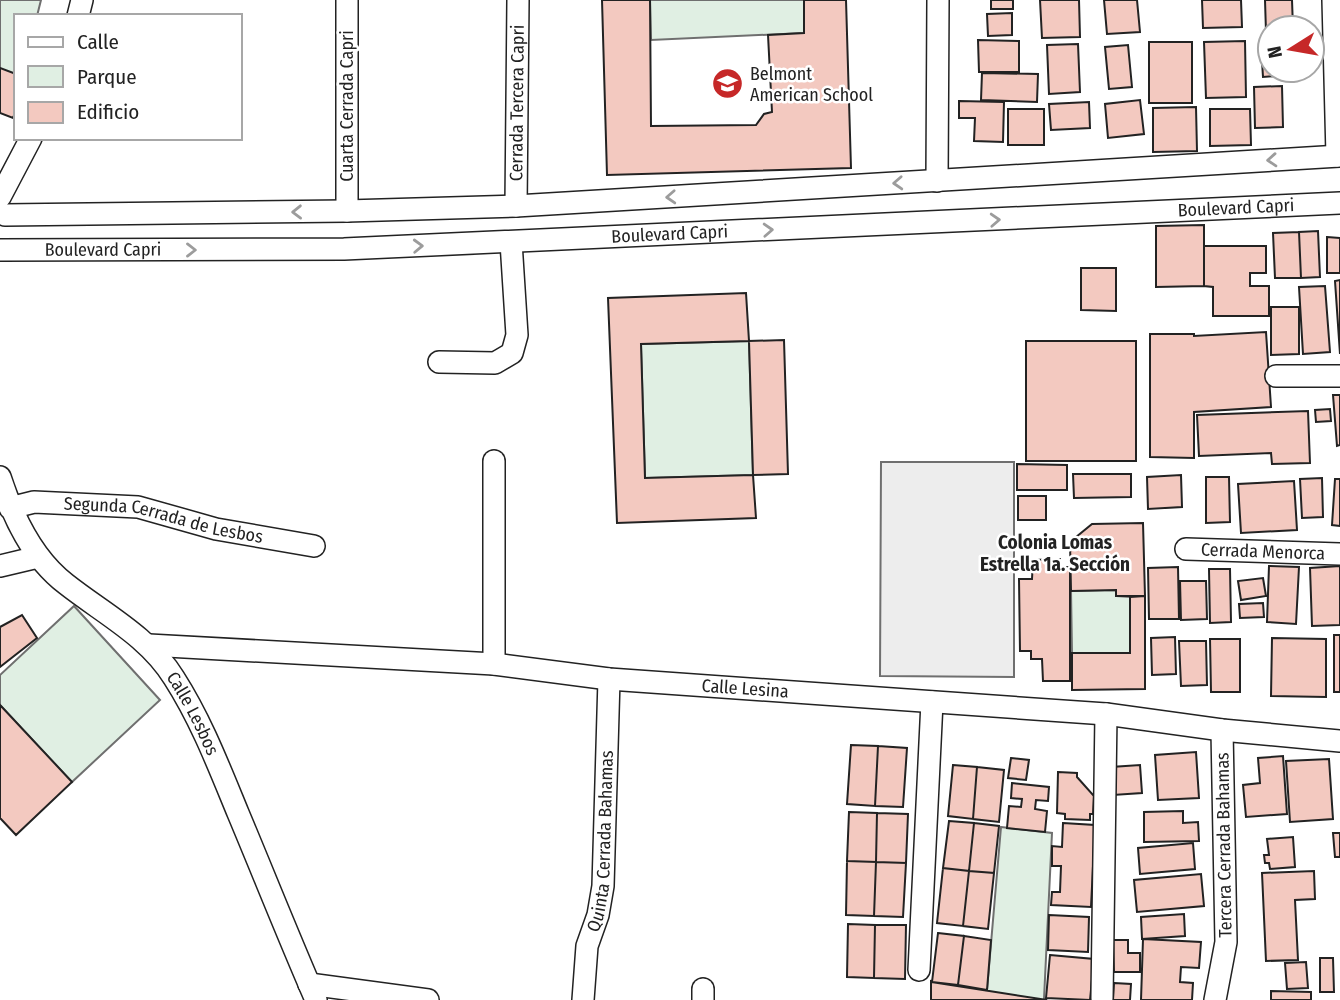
<svg xmlns="http://www.w3.org/2000/svg" width="1340" height="1000" font-family="'Fira Sans Condensed',sans-serif">
<style>
.green{fill:#e0efe3;stroke:#6f6f6f;stroke-width:2}
.parking{fill:#ededed;stroke:#6f6f6f;stroke-width:2}
.building{fill:#f3c9c0;stroke:#222;stroke-width:2}
.lines{fill:none;stroke-linecap:round;stroke-linejoin:round}
.street-casing{stroke:#222;stroke-width:24}
.street{stroke:#fff;stroke-width:21}
.oneway{stroke:#9c9c9c}
.labels{text-anchor:middle;stroke-width:5;stroke-linejoin:round;paint-order:stroke}
.poi-label{font-size:18px;fill:#222;stroke:#fff;text-anchor:start}
.street-label{font-size:18px;fill:#222;stroke:#fff}
.neighbourhood-label{font-size:19px;font-weight:bold;fill:#222;stroke:#fff}
</style>
<rect width="100%" height="100%" fill="#fff"/>
<!-- green -->
<path class="green" d="M0,0H41L37,16H16V84L0,107Z
M650,0H804V33L651,40Z
M749,341L753,475L645,478L641,344Z
M1116,590L1117,596L1130,597V653H1072L1071,591Z
M74,606L160,700L72,782L0,705V675Z
M1001,827L1052,833L1044,999L1047,1000H963L961,985L987,990Z"/>
<!-- parking -->
<path class="parking" d="M881,462H1014V677L880,676Z"/>
<!-- building -->
<path class="building" d="M602,0H650L651,126L756,125L764,114L772,112L768,35L804,33V0H846L851,168L607,175Z
M991,0H1013V9H991Z
M1040,0H1079L1080,37L1042,38Z
M1104,0H1137L1140,32L1107,34Z
M1202,0H1241L1242,27L1203,28Z
M1265,0H1292L1293,28H1270V32H1266Z
M1012,13V35L988,36L987,14Z
M978,40L1019,41V72H979Z
M1245,41L1246,97L1206,98L1204,42Z
M1149,42H1192V103H1149Z
M1078,44L1080,92L1049,94L1047,45Z
M1270,44V70H1301L1302,74L1263,77L1261,45Z
M1128,45L1132,87L1109,89L1105,47Z
M0,68L16,74V110L13,118L0,113Z
M982,73L1038,74L1037,102L981,100Z
M1282,86L1283,127L1255,128L1254,87Z
M1140,100L1144,134L1108,138L1105,104Z
M959,101L1004,102L1003,142L974,141L975,118H959Z
M1089,102L1090,128L1051,130L1049,104Z
M1196,107L1197,151L1153,152V108Z
M1008,109H1044V145H1008Z
M1210,109H1250L1251,145L1210,146Z
M1204,225V286L1156,287V226Z
M1318,231L1320,277L1301,278L1299,232Z
M1299,232L1301,278H1275L1273,233Z
M1327,237L1340,238V273H1327Z
M1204,246H1266V273H1250V286H1269V316H1213V287L1204,286Z
M1081,268H1116V311L1081,310Z
M1340,280V354L1335,281Z
M1325,286L1330,352L1303,354L1299,287Z
M746,293L749,341L641,344L645,478L753,475L756,518L617,523L608,298Z
M1271,307H1299V354L1271,355Z
M1266,332L1271,407L1194,412V458L1150,457V334H1194V336Z
M784,340L788,474L753,475L749,341Z
M1026,341H1136V461H1026Z
M1333,395H1340V445L1337,446Z
M1330,409L1331,421L1316,422L1315,410Z
M1308,411L1310,463L1272,464L1271,453L1199,456L1197,415Z
M1017,464L1067,465V490H1017Z
M1073,474H1131V497L1074,498Z
M1181,475L1182,507L1148,509L1147,477Z
M1206,477H1229L1230,522L1206,523Z
M1322,478L1323,517L1302,518L1300,479Z
M1335,479H1340V526L1332,525Z
M1294,481L1297,530L1241,533L1238,484Z
M1018,496H1046V520H1018Z
M1143,523L1145,596H1116V590L1071,591L1070,542L1092,524Z
M1060,559V567H1070V681H1043L1042,659H1031V651H1020L1019,579H1032L1033,560Z
M1269,566L1299,567L1296,624L1267,622Z
M1340,566V625L1312,626L1310,568Z
M1178,567L1179,619H1149L1148,568Z
M1209,569H1230L1231,622L1210,623Z
M1263,578L1266,596L1241,600L1238,581Z
M1180,581H1206L1207,619L1181,620Z
M1145,596V689L1072,690V653H1130V597Z
M1263,603L1264,617L1240,618L1239,604Z
M22,615L37,638L0,667V627Z
M1334,635H1340V692H1334Z
M1175,637L1176,674L1152,675L1151,638Z
M1272,638L1326,639V697L1271,696Z
M1210,639H1240V692H1211Z
M1179,641H1206L1207,685L1181,686Z
M0,705L72,782L16,835L0,818Z
M851,745L878,746L875,806L847,804Z
M878,746L907,748L903,807L875,806Z
M1196,752L1199,798L1158,800L1155,755Z
M1283,756L1287,814L1246,817L1243,785L1260,783L1258,758Z
M1011,758L1029,760L1026,780L1008,778Z
M1329,759L1333,819L1290,822L1286,761Z
M953,765L977,767L973,819L948,816Z
M1140,765L1142,793L1113,795L1111,767Z
M977,767L1004,770L999,822L973,819Z
M1058,772L1077,773V777L1094,796L1093,814H1090V820L1065,819V814L1057,813Z
M1012,783L1049,787L1048,801L1036,800L1035,809L1047,811L1045,832L1007,828L1009,806L1021,807L1022,799L1011,798Z
M1183,811V823L1198,822L1199,841L1144,842V812Z
M849,812L877,813L876,862L847,861Z
M877,813L908,814L906,863L876,862Z
M949,821L974,823L969,871L943,868Z
M974,823L999,826L994,873L969,871Z
M1063,823L1095,825L1091,907L1051,905L1052,892H1060L1061,866H1052V846L1062,847Z
M1333,833H1340V857H1335Z
M1293,837L1295,867L1270,869L1269,863H1265L1264,855H1269L1267,839Z
M1193,843L1195,869L1140,874L1138,848Z
M847,861L876,862L874,916L846,915Z
M876,862L906,863L903,917L874,916Z
M943,868L969,871L963,926L937,923Z
M969,871L994,873L988,929L963,926Z
M1314,871L1315,899L1295,900L1298,960L1266,961L1262,873Z
M1201,874L1204,906L1137,912L1134,880Z
M1184,914L1185,936L1142,939L1141,917Z
M1049,915L1089,917L1088,952L1048,950Z
M848,924L875,925L874,978L847,977Z
M875,925H906L905,979L874,978Z
M938,933L964,936L958,985L932,982Z
M964,936L991,940L987,990L958,985Z
M1143,939L1201,942L1199,968L1181,967L1180,982L1193,983L1192,1000H1141Z
M1113,940H1128V953H1140V972H1114Z
M1050,955L1094,959L1090,1000L1046,998Z
M1320,958H1333L1334,992H1320Z
M1306,962L1308,988L1287,989L1285,963Z
M931,980L932,982L1047,1000H931Z
M1114,983L1131,984L1130,1000H1113Z
M1271,991L1311,992V1000H1271Z"/>
<g class="lines">
<defs>
<g id="street">
<path d="M347,0V211"/>
<path d="M1333,0L1337,156"/>
<path d="M78,16L82,0"/>
<path d="M937,181L938,0"/>
<path d="M0,197L31,138"/>
<path id="s1" d="M516,206L518,0"/>
<path d="M5,215L347,211L516,206L1340,156"/>
<path id="s2" d="M0,250L344,249L1340,203"/>
<path d="M439,362L495,363L512,353L517,335L511,242"/>
<path d="M1276,376H1340"/>
<path d="M494,461V664"/>
<path id="s3" d="M0,477C13,517 32,558 66,584C104,614 148,636 174,678C201,720 219,767 238,813C264,875 289,938 316,1000"/>
<path id="s4" d="M10,508L34,502L138,507L216,529L314,546"/>
<path id="s5" d="M1186,549L1340,554"/>
<path d="M0,566L38,557"/>
<path id="s6" d="M149,645L494,664L609,679L1106,714L1222,730L1340,741"/>
<path d="M919,970L932,702"/>
<path d="M309,984L428,1000"/>
<path d="M703,989V1000"/>
<path d="M1102,998L1106,714"/>
<path id="s7" d="M583,1000L587,946L598,915L603,886L609,679"/>
<path d="M1215,1000L1226,942L1222,730"/>
</g>
</defs>
<!-- street casing -->
<use href="#street" class="street-casing"/>
<!-- street -->
<use href="#street" class="street"/>
</g>
<!-- one-way arrows -->
<defs><path id="oneway-chevron" d="M-2-3.5L2.5 0L-2 3.5" fill="none" stroke-width="1.6" stroke-linecap="round" stroke-linejoin="round" transform="scale(1.75)"/></defs>
<g class="oneway">
<use href="#oneway-chevron" transform="translate(1272 160) rotate(176)"/>
<use href="#oneway-chevron" transform="translate(898 183) rotate(177)"/>
<use href="#oneway-chevron" transform="translate(671 197) rotate(177)"/>
<use href="#oneway-chevron" transform="translate(297 212) rotate(179)"/>
<use href="#oneway-chevron" transform="translate(995 220) rotate(-3)"/>
<use href="#oneway-chevron" transform="translate(768 230) rotate(-3)"/>
<use href="#oneway-chevron" transform="translate(418 246) rotate(-2)"/>
<use href="#oneway-chevron" transform="translate(191 250)"/>
</g>
<!-- icons -->
<defs>
<symbol id="school-disc" viewBox="-11 -11 22 22"><circle r="9.5" fill="#c62828" stroke="#fff"/><path d="M0-5L7-2L0 1L-7-2ZM-4 1L0 2.5L4 1V4Q0 6-4 4Z" fill="#fff"/></symbol>
</defs>
<g fill-rule="evenodd">
<use href="#school-disc" x="710" y="66" width="35" height="35"/>
</g>
<g class="labels">
<!-- poi labels -->
<g class="poi-label">
<text x="750" y="80">Belmont<tspan x="750" dy="21">American School</tspan></text>
</g>
<!-- street labels -->
<g class="street-label">
<text dy="6" stroke="none"><textPath href="#s1" startOffset="103">Cerrada Tercera Capri</textPath></text>
<text transform="translate(347 106) rotate(-90)" y="6">Cuarta Cerrada Capri</text>
<text dy="6" stroke="none"><textPath href="#s2" startOffset="1237">Boulevard Capri</textPath></text>
<text dy="6" stroke="none"><textPath href="#s2" startOffset="670">Boulevard Capri</textPath></text>
<text dy="6" stroke="none"><textPath href="#s2" startOffset="103">Boulevard Capri</textPath></text>
<text dy="6" stroke="none"><textPath href="#s4" startOffset="156">Segunda Cerrada de Lesbos</textPath></text>
<text dy="6" stroke="none"><textPath href="#s5" startOffset="77">Cerrada Menorca</textPath></text>
<text dy="6" stroke="none"><textPath href="#s6" startOffset="598">Calle Lesina</textPath></text>
<text dy="6" stroke="none"><textPath href="#s3" startOffset="312">Calle Lesbos</textPath></text>
<text dy="6" stroke="none"><textPath href="#s7" startOffset="161">Quinta Cerrada Bahamas</textPath></text>
<text transform="translate(1224 845) rotate(-91)" y="6">Tercera Cerrada Bahamas</text>
</g>
<!-- neighbourhood labels -->
<g class="neighbourhood-label">
<text x="1055" y="549">Colonia Lomas<tspan x="1055" dy="22">Estrella 1a. Sección</tspan></text>
</g>
</g>
<!-- legend -->
<rect x="14" y="14" width="228" height="126" fill="#ffffff" stroke="#a7a7a7" stroke-width="2"/>
<rect x="28" y="37" width="35" height="10" fill="#ffffff" stroke="#a7a7a7" stroke-width="2"/>
<text x="77" y="49" font-size="21" fill="#222222">Calle</text>
<rect x="28" y="66" width="35" height="21" fill="#e0efe3" stroke="#a7a7a7" stroke-width="2"/>
<text x="77" y="84" font-size="21" fill="#222222">Parque</text>
<rect x="28" y="102" width="35" height="21" fill="#f3c9c0" stroke="#a7a7a7" stroke-width="2"/>
<text x="77" y="119" font-size="21" fill="#222222">Edificio</text>
<!-- north arrow -->
<g transform="translate(1291 49) rotate(259)"><circle r="33" fill="#ffffff" stroke="#a7a7a7" stroke-width="2"/>
<path d="M0-5L12 26L0 18L-12 26Z" fill="#c62828"/>
<text y="-10" font-size="19" font-weight="bold" text-anchor="middle" fill="#222222">N</text>
</g>
</svg>
